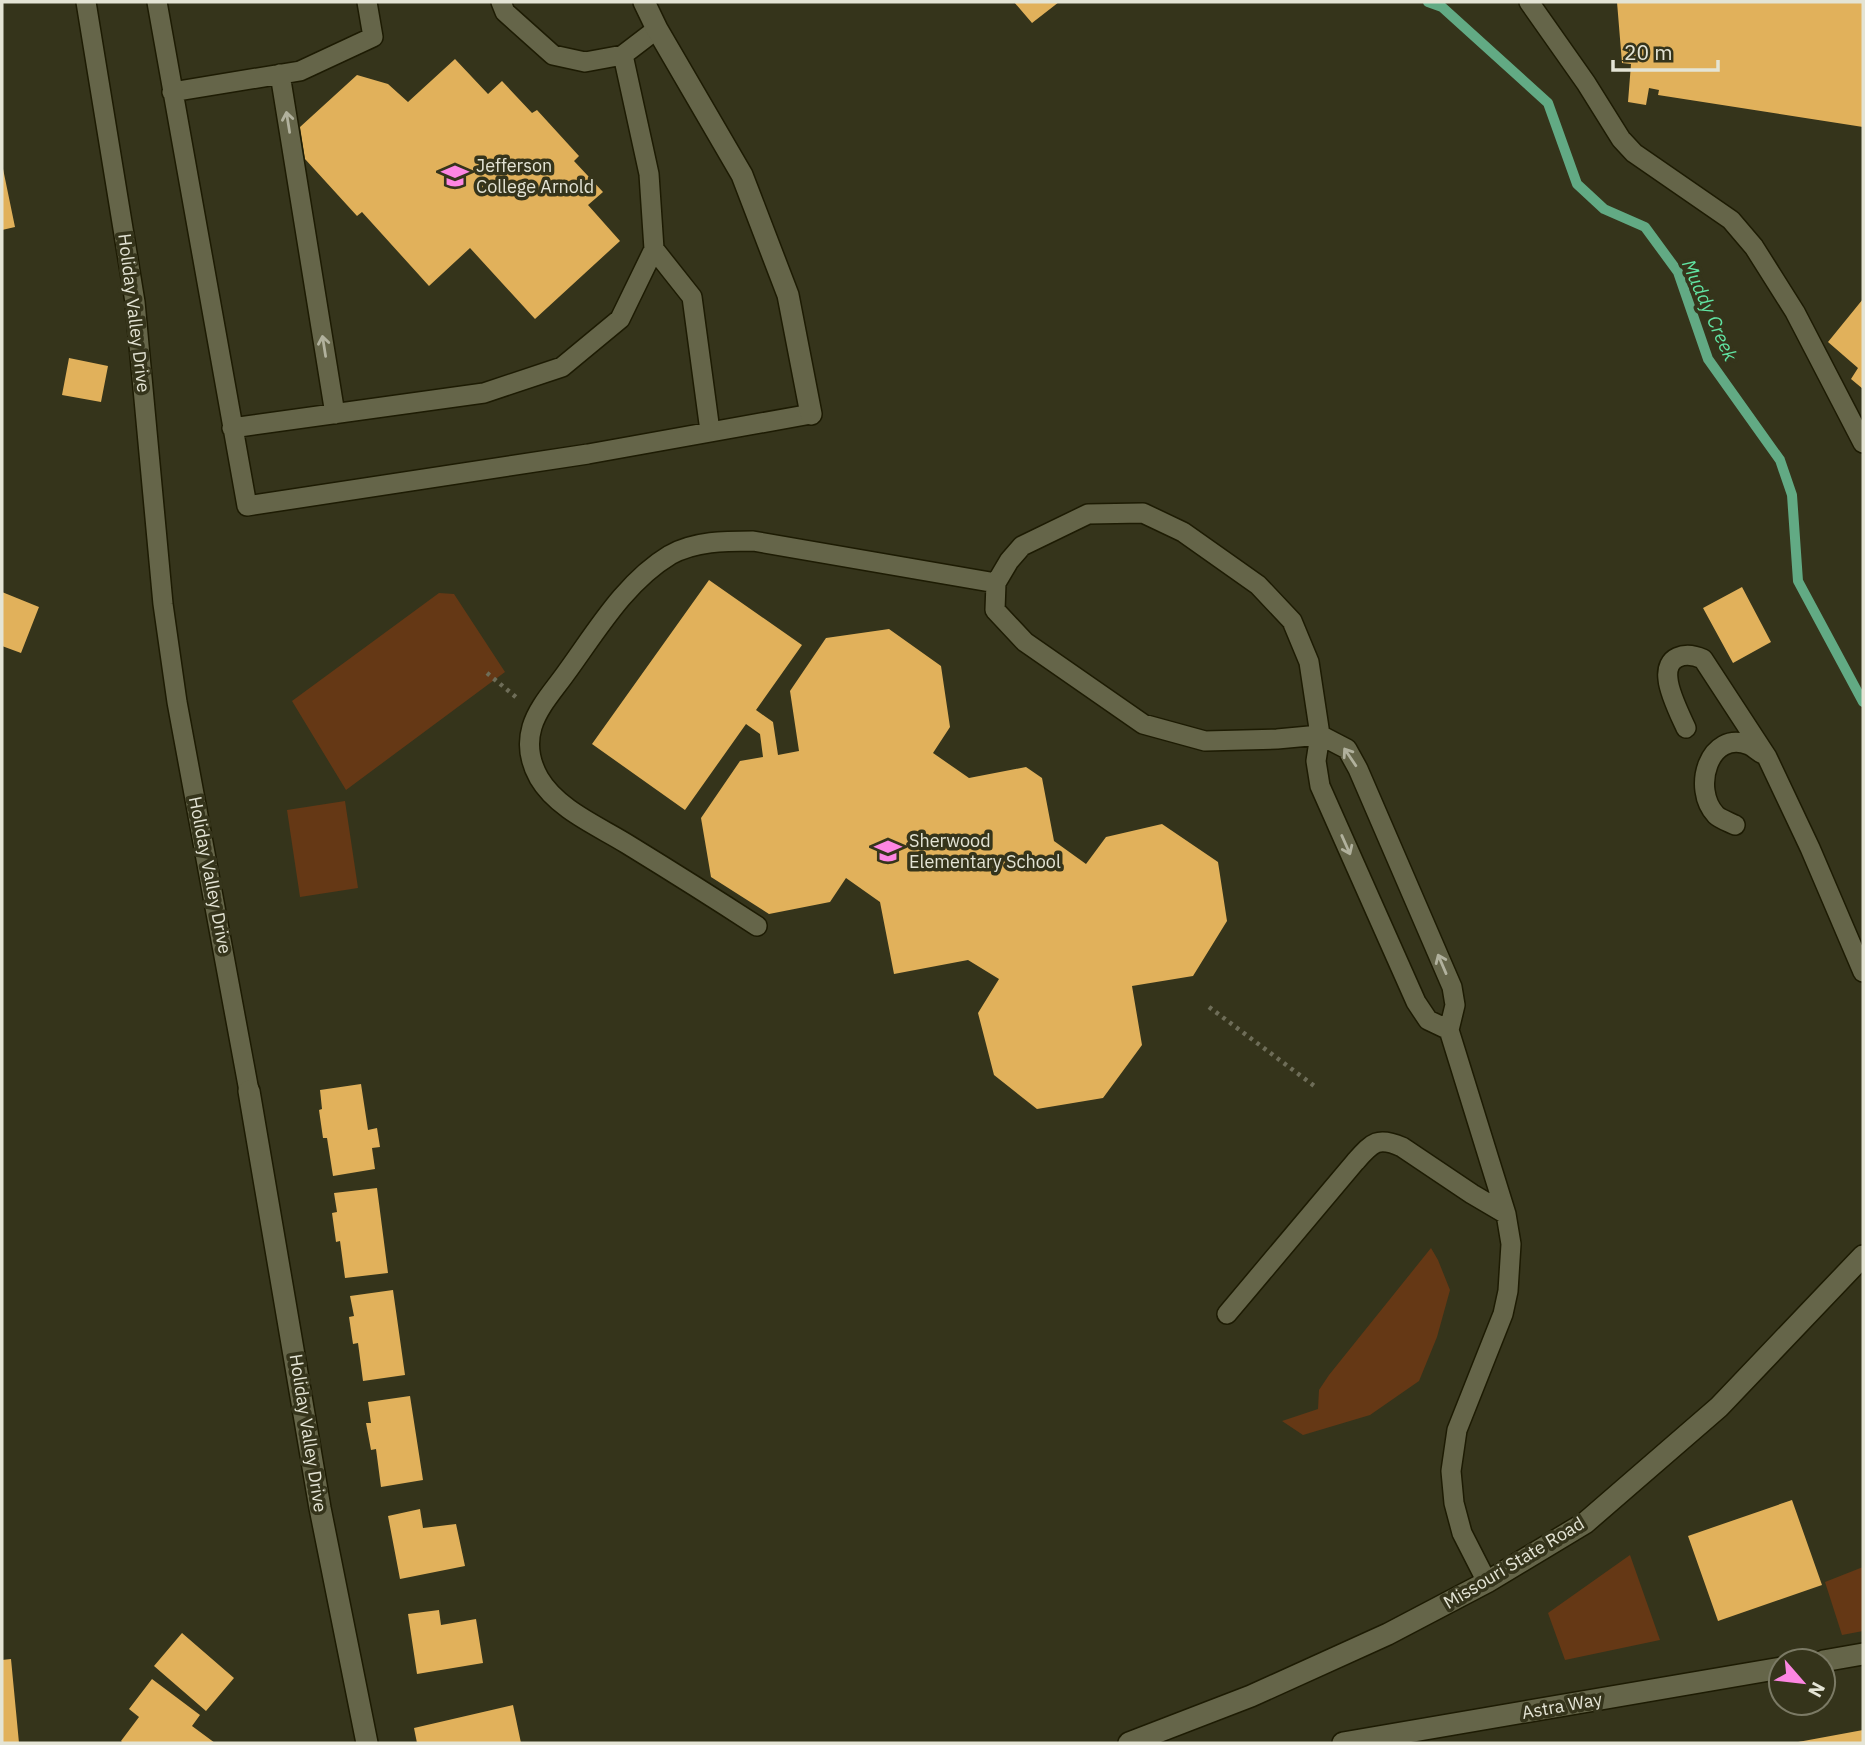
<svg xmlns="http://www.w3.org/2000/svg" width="1865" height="1745" font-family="'IBM Plex Sans',sans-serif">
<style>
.green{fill:#653815}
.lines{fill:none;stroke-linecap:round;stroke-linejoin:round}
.stream{stroke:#62aa84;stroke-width:10}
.building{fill:#e1b15b}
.service-casing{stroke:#1d1b03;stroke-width:22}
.minor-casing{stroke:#1d1b03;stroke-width:24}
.tertiary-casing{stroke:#1d1b03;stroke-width:24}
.path{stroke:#6e6d58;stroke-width:4.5;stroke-dasharray:3.5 5;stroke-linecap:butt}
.service{stroke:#656549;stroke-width:19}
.minor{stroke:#656549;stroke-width:21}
.tertiary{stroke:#656549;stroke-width:21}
.oneway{stroke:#b1b19d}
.labels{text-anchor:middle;stroke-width:7;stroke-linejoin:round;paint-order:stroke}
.poi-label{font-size:18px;fill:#e4e4d5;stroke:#35341b;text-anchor:start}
.street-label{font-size:18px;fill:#e4e4d5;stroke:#35341b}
.water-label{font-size:19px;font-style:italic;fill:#61e4a3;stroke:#35341b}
</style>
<rect width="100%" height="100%" fill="#35341b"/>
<!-- green -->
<path class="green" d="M439,593L454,594L505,672L346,790L292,701Z
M345,801L358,888L300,897L287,810Z
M1431,1248L1438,1260L1450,1290L1437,1337L1419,1381L1370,1415L1303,1435L1282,1421L1318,1409L1319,1390L1329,1375Z
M1630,1555L1660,1640L1565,1660L1548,1613Z
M1863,1567V1631L1842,1635L1825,1582Z"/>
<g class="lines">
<!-- stream -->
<path class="stream" d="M1428,2L1442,7L1548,103L1577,184L1604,209L1645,227L1678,272L1708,359L1780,460L1792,495L1798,581L1863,702"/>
</g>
<!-- building -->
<path class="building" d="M1014,2H1059L1032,23Z
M1617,2H1863V127L1658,95L1659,90L1649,88L1646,105L1628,102L1631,64L1622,63Z
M455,59L488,94L502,81L532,113L537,110L579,156L574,161L603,192L588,205L620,241L535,319L470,248L429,286L362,212L357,216L305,159L300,127L357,75L388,84L408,102Z
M2,164L15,227L2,230Z
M1863,299V389L1851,379L1858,368L1828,342Z
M69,358L108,366L101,402L62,395Z
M709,580L802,645L756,710L773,722L778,755L799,751L790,691L826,638L889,629L941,666L950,727L933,753L969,778L1026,767L1042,778L1054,841L1086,864L1106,837L1162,824L1218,862L1227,921L1193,976L1132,986L1142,1045L1103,1098L1037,1109L994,1075L978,1013L999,979L968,960L894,974L880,902L846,878L830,902L769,914L711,877L701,818L740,761L763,757L760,734L746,724L685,810L592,744Z
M1742,587L1771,642L1733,663L1703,608Z
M2,592L39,607L21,653L2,646Z
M361,1084L368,1130L377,1128L380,1147L372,1148L375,1169L333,1176L327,1138H323L319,1110L322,1109L320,1090Z
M377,1188L388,1273L345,1278L340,1241L336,1242L332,1213L337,1212L334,1193Z
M393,1290L405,1375L363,1381L358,1343L353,1344L349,1317L354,1316L350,1296Z
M410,1396L423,1480L381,1487L376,1449L371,1450L366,1423H371L368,1402Z
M1792,1500L1822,1585L1718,1621L1688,1536Z
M420,1509L423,1528L456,1524L465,1566L400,1579L388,1516Z
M439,1610L441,1625L476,1619L483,1663L417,1674L408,1614Z
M182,1633L234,1678L206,1711L154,1666Z
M11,1659L19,1743H2V1660Z
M152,1679L200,1715L192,1726L215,1743H123L121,1741L139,1717L129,1709Z
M513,1705L521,1743H417L414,1728Z
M1863,1730V1743H1798V1742Z"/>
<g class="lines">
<defs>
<path id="service" d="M86,2L135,302L163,604L177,702L249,1091
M157,2L247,506L588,454L811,414
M501,2L505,12L553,55L585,62L623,55L657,29
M1529,2L1586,83L1621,139L1634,153L1731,220L1754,247L1795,312L1863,443
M280,74L335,414
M172,92L300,71L373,37L367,2
M654,249L692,297L710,431
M232,428L484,393L562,367L620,319L654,249L649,174L623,55
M1686,728C1680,715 1669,693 1668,679C1665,656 1685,651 1703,659L1767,757L1810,848L1863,972
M1735,825C1729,822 1720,819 1716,815C1691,789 1709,729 1749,745C1754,747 1758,752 1763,754
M757,926C714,898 671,871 627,844C598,826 557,809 539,778C530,762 527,744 532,727C538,707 554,690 566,673C596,632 625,582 670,555C695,541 725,541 753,541L996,583
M1449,1030L1428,1020L1416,1002L1320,786L1316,761L1320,735L1309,662L1292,621L1258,585L1183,532L1143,513L1088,514L1022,546L1009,561L996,583L995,610L1025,642L1143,724L1205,741L1277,739L1320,735L1347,749L1358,769L1452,987L1455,1005L1449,1030L1506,1214L1511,1244L1508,1291L1503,1314L1457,1430L1451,1471L1454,1503L1462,1533L1487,1582
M1227,1314L1355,1162C1372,1143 1377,1136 1402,1147L1472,1194L1506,1214"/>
<path id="minor" d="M644,2L657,29L742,175L788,295L811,414
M249,1091L320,1508L367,1743
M1823,1661L1863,1654
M1343,1743L1781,1668"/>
<path id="tertiary" d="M1129,1743L1251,1696L1388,1634L1487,1582L1585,1523L1719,1407L1863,1256"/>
</defs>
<!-- service casing -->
<use href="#service" class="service-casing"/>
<!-- minor casing -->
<use href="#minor" class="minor-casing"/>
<!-- tertiary casing -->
<use href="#tertiary" class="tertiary-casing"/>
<!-- path -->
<path class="path" d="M487,673L517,698
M1209,1007L1317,1088"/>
<!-- service -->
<use href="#service" class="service"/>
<!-- minor -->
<use href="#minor" class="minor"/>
<!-- tertiary -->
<use href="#tertiary" class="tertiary"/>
</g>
<!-- one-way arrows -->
<defs><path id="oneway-shaft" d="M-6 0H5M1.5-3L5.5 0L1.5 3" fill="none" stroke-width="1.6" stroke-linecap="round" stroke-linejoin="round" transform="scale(1.75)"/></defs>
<g class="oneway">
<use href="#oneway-shaft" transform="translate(288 122) rotate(-99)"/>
<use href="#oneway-shaft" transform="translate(324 346) rotate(-99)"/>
<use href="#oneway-shaft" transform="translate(1350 757) rotate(-124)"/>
<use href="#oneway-shaft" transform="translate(1346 845) rotate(66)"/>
<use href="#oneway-shaft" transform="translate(1442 964) rotate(-113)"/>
</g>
<!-- icons -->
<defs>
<symbol id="university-bare" viewBox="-9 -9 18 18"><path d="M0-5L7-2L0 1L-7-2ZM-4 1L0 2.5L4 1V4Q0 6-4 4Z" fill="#fd86e2" stroke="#35341b" stroke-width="2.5" paint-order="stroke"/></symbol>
<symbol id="school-bare" viewBox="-9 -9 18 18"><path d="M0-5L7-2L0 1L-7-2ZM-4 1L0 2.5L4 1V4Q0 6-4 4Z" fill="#fd86e2" stroke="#35341b" stroke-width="2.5" paint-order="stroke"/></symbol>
</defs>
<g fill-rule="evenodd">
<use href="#university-bare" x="436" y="157" width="38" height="38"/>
<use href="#school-bare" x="869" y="832" width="38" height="38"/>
</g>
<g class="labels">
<!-- poi labels -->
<g class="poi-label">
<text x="476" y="172">Jefferson<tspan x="476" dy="21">College Arnold</tspan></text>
<text x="909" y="847">Sherwood<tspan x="909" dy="21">Elementary School</tspan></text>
</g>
<!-- street labels -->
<g class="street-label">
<text transform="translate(134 313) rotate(83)" y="6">Holiday Valley Drive</text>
<text transform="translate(210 875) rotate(79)" y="6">Holiday Valley Drive</text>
<text transform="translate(308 1433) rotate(81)" y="6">Holiday Valley Drive</text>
<text transform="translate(1514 1563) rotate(-31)" y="6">Missouri State Road</text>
<text transform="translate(1562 1706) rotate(-10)" y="6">Astra Way</text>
</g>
<!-- water labels -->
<g class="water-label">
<text transform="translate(1710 310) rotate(66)" y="7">Muddy Creek</text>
</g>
</g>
<!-- border -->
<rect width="1865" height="1745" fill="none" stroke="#e4e4d5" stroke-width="7"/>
<!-- north arrow -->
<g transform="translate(1802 1682) rotate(118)"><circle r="33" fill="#35341b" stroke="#7b7a65" stroke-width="2"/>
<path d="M0-5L12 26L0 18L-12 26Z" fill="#fd86e2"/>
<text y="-10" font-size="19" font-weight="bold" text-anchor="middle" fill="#e4e4d5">N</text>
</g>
<!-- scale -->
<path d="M1613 60v10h105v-10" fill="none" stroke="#e4e4d5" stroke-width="3.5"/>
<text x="1624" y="60" font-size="21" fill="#e4e4d5" stroke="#35341b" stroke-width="5" paint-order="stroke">20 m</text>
</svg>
